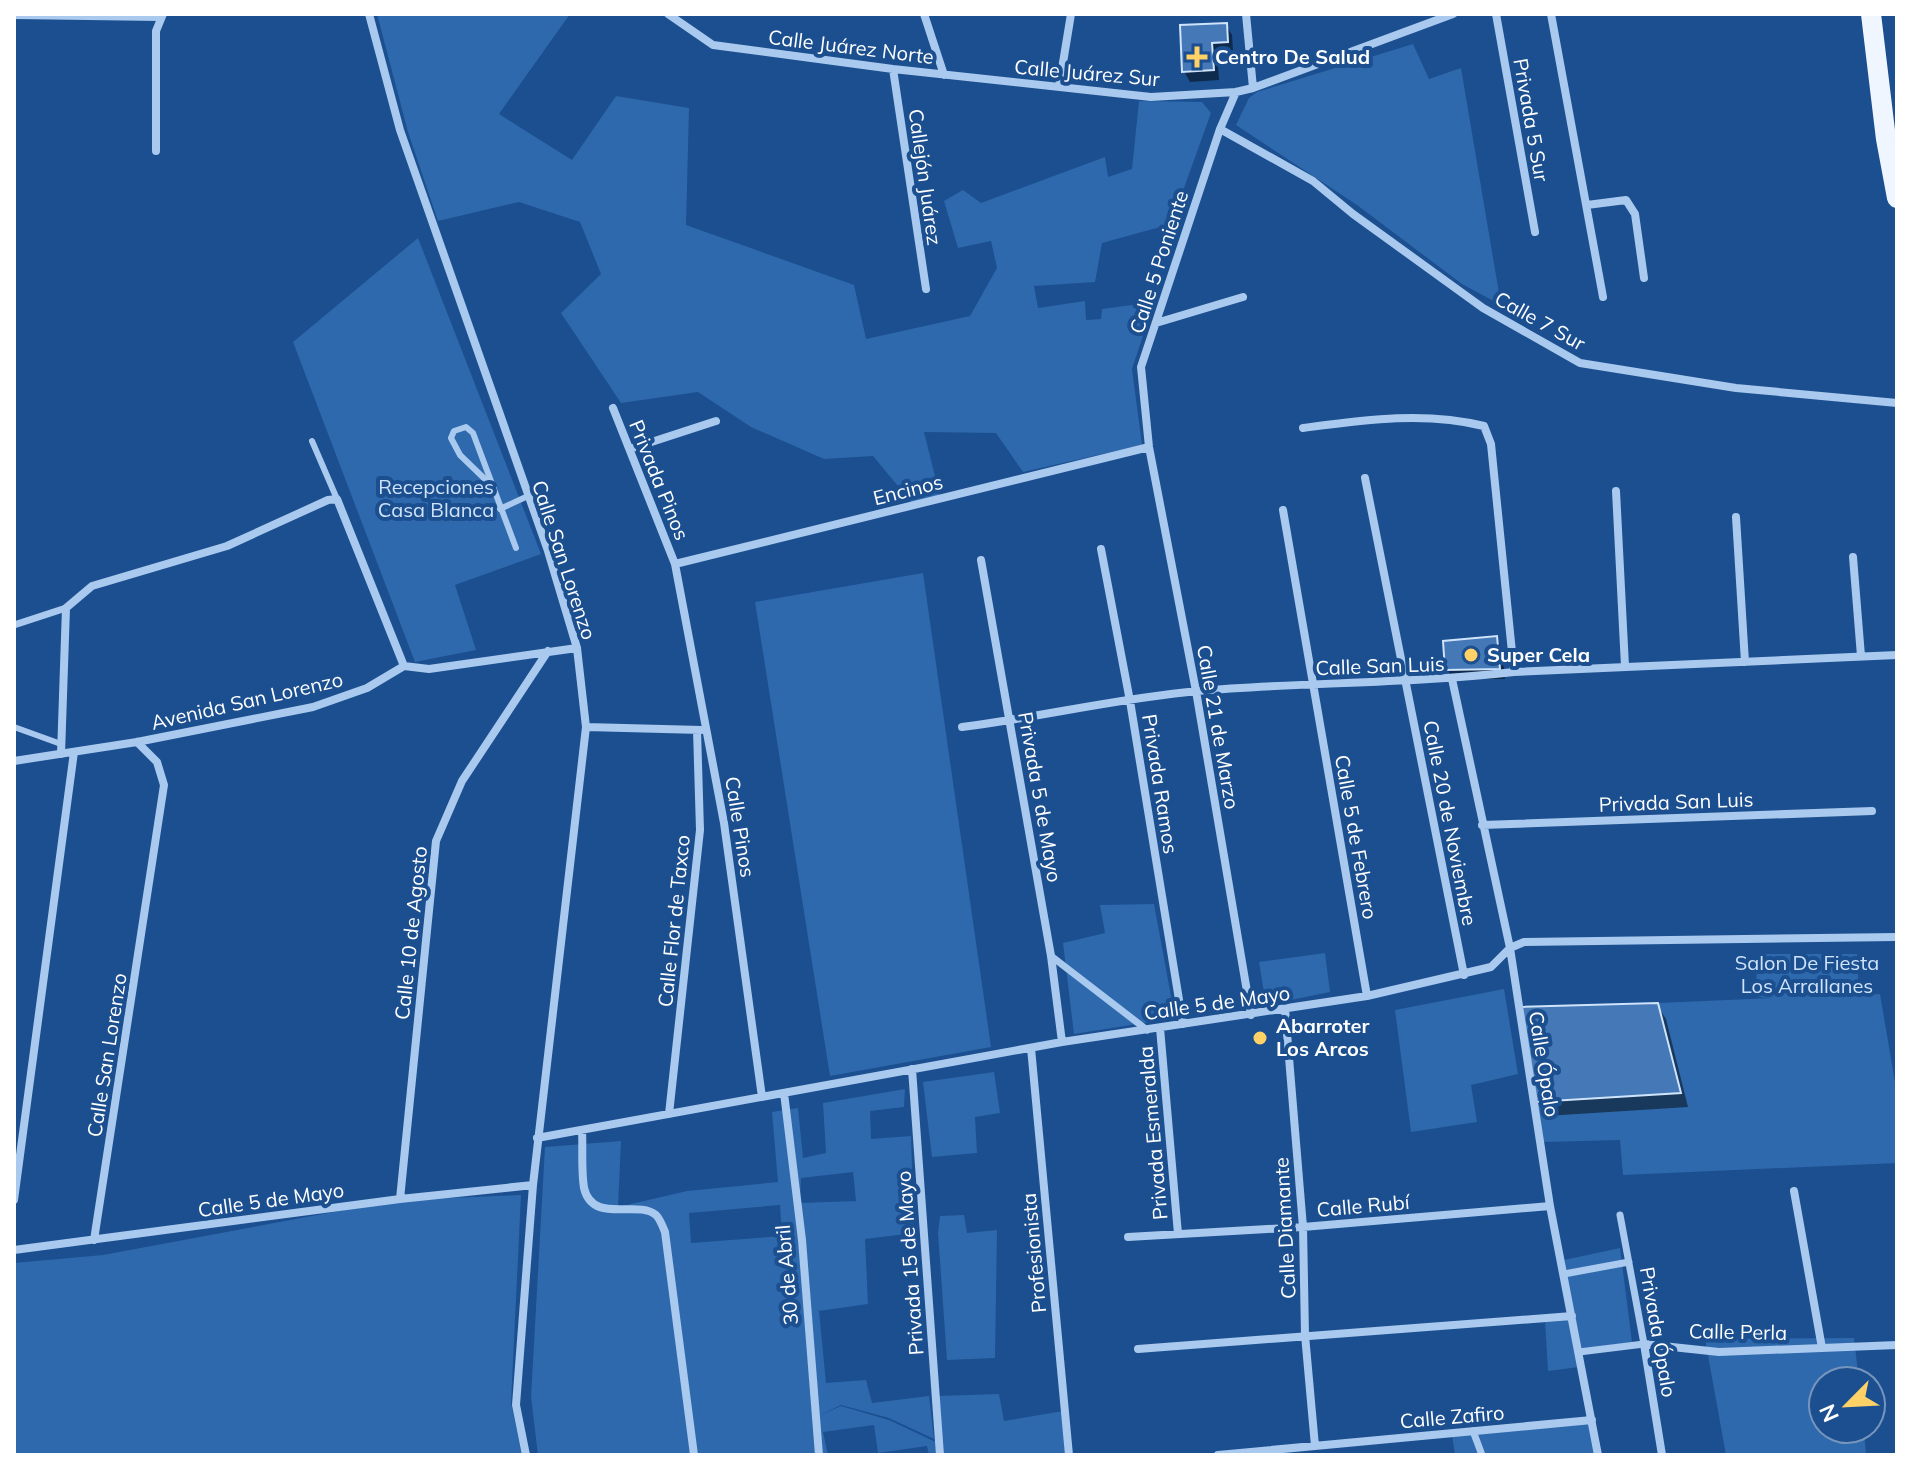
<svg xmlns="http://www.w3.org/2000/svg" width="1911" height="1469" font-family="Mulish,sans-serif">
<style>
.green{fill:#2e69ad;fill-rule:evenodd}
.shadow{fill:#0007}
.building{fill:#4478b7;stroke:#cfe3fa;stroke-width:2}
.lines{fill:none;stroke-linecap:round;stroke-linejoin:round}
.service{stroke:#a9c9ee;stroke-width:6}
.pedestrian{stroke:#a9c9ee;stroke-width:7}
.minor{stroke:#a9c9ee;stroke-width:8}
.primary{stroke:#f0f6ff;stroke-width:20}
.poi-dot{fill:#ffd166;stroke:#1b4f8f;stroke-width:3}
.labels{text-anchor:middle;stroke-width:8;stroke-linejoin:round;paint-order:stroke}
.street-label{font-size:20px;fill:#fff;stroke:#1b4f8f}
.poi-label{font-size:20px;font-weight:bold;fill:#fff;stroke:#1b4f8f;text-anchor:start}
.park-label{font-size:20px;fill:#cfe3fa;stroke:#1b4f8f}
</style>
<rect width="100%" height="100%" fill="#1b4f8f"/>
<!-- green -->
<path class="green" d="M377,14H570L499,114L572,160L616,96L689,108L686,225L854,285L866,339L970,316L997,268L991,241L958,248L944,201L963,190L981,203L1105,157L1108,177L1132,169L1139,101L1202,102L1211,113L1171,224L1102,243L1095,282L1034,286L1038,308L1085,301L1086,320L1101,319L1102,309L1154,302L1132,369L1142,445L1023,472L996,433L924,432L940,496L912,503L873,456L824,459L751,427L698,392L621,403L561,313L601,274L580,222L519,202L438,221L408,132Z
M1413,44L1429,79L1461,68L1501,305L1462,284L1357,205L1236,125L1249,98L1257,92Z
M418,238L541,554L455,585L476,650L415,662L293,342Z
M923,573L991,1047L830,1076L755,602Z
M1154,904L1175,1018L1074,1034L1063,943L1105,933L1100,905Z
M1325,953L1330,992L1266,1005L1259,962Z
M1757,954H1857L1859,995L1880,994L1897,1094V1163L1623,1175L1620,1140L1543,1142L1535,1102L1680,1093L1658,1003L1773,998L1756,997Z
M1504,989L1518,1074L1471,1085L1477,1122L1411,1132L1395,1010Z
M994,1072L1000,1113L975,1117L977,1153L932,1157L923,1082Z
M905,1089L904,1107L870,1111L871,1139L911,1136L914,1233L865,1239L868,1304L819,1311L826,1383L866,1380L872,1403L929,1396L934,1439L889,1418L841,1405L816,1417L841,1406L889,1420L940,1444L937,1396L999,1394L1004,1421L1063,1411L1068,1455H929L927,1446L878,1453L874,1425L823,1432L828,1455H538L531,1397L545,1147L621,1141L618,1207L687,1191L778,1182L772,1112L798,1108L803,1158L826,1153L823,1103ZM853,1172L856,1201L800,1203L801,1178ZM780,1205L782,1236L691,1243L689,1213Z
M521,1195L511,1403L522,1455H14V1263L103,1255L398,1200Z
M964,1215L967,1233L997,1230L995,1358L947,1360L938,1233L940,1216Z
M1620,1248L1632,1342L1581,1349L1564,1260Z
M1571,1317L1579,1367L1548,1371L1545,1320Z
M1854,1338L1859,1381H1823V1429H1864L1866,1455H1726L1705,1339Z
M1589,1423L1595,1455H1455L1452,1435Z"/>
<!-- shadow -->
<path class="shadow" d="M1226,25L1232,35L1233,52L1217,53L1219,80L1190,82L1184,71Z
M1496,638L1502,649L1505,679H1453L1447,669Z
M1657,1005L1666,1019L1688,1107L1546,1116L1537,1101Z"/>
<!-- building -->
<path class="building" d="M1227,23L1228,42L1212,43L1214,70L1182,72L1180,25Z
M1497,636L1500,669L1445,670L1443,641Z
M1658,1003L1681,1093L1535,1102L1519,1007Z"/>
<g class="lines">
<!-- service -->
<path class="service" d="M312,441L337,499
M491,485L460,455L451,438L454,431L466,427L473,433L516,548
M500,509L528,496
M14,727L61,744"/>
<!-- pedestrian -->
<path class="pedestrian" d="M14,625L66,608
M1051,956L1147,1030
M1564,1274L1629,1262
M1579,1352L1644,1344L1620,1215
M1473,1431L1482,1455"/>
<!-- minor -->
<path class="minor" d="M369,14L400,130L548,551L577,648L586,727L533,1185L516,1405L526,1455
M668,14L713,45L893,69L1151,97L1236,92L1253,88L1453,14
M924,14L944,75
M1246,14L1253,88
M1496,14L1535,232
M1551,14L1603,297
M14,15L160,17
M893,69L926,289
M1059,87L1071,14
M1236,92L1220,129L1141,367L1149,447L1196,691L1251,1015
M1220,129L1313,181L1353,214L1483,308L1580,363L1736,388L1897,403
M156,151V31L163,14
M1587,205L1626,200L1635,214L1644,278
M1156,323L1243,297
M613,408L675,564L724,823L762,1097
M1303,428C1363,420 1424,411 1484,426L1491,444L1514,672
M630,449L716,421
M1365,478L1464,975
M1616,491L1625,666
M1283,510L1367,996
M1736,517L1745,662
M1101,549L1130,701L1183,1024
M1853,557L1861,656
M981,560L1051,956L1062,1042
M675,564L1149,447
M1452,679L1510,948L1550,1206L1598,1455
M586,727L701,730
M962,727C1041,717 1119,698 1198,691C1303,682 1409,684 1514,672L1897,655
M61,754L66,608L92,586L227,546L328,500L337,499L404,666
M14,761L137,742L313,707L367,688L404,666L429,669L577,648
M1482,825L1872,811
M1285,1009L1303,1227L1305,1335L1315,1446
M1160,1028L1178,1234
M1031,1048L1069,1455
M912,1069L940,1455
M784,1093L802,1240L819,1455
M669,1114L700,830L697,730
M582,1130C583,1148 581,1170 584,1188C593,1225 637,1199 656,1215C660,1219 663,1227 665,1232L694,1455
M537,1138L1062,1042L1367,996L1491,967L1510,948L1524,942L1897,937
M1794,1191L1822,1348
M400,1199L436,841L462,781L548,651
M14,1200L74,752
M1128,1237L1303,1227L1550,1206
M94,1240L164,785L157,762L137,742
M14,1250L400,1199L533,1185
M1138,1349L1572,1316
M1218,1455L1592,1420
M1662,1455L1644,1344L1719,1352L1897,1345"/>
<!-- primary -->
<path class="primary" d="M1871,14L1886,139L1897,198"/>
</g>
<!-- markers -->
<g class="poi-dot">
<path d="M1193 45h8v8h8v8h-8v8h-8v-8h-8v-8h8z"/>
<circle cx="1471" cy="655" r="8"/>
<circle cx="1260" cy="1038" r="8"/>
</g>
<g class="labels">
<!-- street labels -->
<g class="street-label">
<text transform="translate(851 47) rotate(7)" y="7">Calle Juárez Norte</text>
<text transform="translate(1087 73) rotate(5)" y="7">Calle Juárez Sur</text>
<text transform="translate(1531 120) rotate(80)" y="7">Privada 5 Sur</text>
<text transform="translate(925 177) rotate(82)" y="7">Callejón Juárez</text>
<text transform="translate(1159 262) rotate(-72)" y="7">Calle 5 Poniente</text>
<text transform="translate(1540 321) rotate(29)" y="7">Calle 7 Sur</text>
<text transform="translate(659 480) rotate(68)" y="7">Privada Pinos</text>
<text transform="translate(908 490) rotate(-14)" y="7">Encinos</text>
<text transform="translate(564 560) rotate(72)" y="7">Calle San Lorenzo</text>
<text transform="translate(1380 666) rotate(-2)" y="7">Calle San Luis</text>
<text transform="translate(247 701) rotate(-13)" y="7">Avenida San Lorenzo</text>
<text transform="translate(1218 727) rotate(80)" y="7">Calle 21 de Marzo</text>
<text transform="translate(1160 784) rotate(81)" y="7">Privada Ramos</text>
<text transform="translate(1040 797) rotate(80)" y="7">Privada 5 de Mayo</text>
<text transform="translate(1676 802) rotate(-2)" y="7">Privada San Luis</text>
<text transform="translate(1450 823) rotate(79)" y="7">Calle 20 de Noviembre</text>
<text transform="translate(740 827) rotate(81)" y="7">Calle Pinos</text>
<text transform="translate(1356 837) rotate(80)" y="7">Calle 5 de Febrero</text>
<text transform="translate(674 921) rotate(-84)" y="7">Calle Flor de Taxco</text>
<text transform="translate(411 933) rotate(-84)" y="7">Calle 10 de Agosto</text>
<text transform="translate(1217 1003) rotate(-8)" y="7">Calle 5 de Mayo</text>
<text transform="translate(107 1055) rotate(-81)" y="7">Calle San Lorenzo</text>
<text transform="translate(1544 1064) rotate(81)" y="7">Calle Ópalo</text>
<text transform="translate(1153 1133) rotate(-95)" y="7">Privada Esmeralda</text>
<text transform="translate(271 1200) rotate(-8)" y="7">Calle 5 de Mayo</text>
<text transform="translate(1363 1206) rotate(-5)" y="7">Calle Rubí</text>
<text transform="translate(1285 1228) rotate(-93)" y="7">Calle Diamante</text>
<text transform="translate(1034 1253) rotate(-95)" y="7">Profesionista</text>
<text transform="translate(910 1263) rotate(-94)" y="7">Privada 15 de Mayo</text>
<text transform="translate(787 1275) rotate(-95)" y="7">30 de Abril</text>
<text transform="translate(1658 1332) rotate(80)" y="7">Privada Ópalo</text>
<text transform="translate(1738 1332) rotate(1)" y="7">Calle Perla</text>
<text transform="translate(1452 1417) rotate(-5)" y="7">Calle Zafiro</text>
</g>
<!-- poi labels -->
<g class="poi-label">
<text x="1215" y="64">Centro De Salud</text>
<text x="1487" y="662">Super Cela</text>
<text x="1276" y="1033">Abarroter<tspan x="1276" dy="23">Los Arcos</tspan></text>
</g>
<!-- park labels -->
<g class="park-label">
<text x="436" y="494">Recepciones<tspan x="436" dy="23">Casa Blanca</tspan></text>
<text x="1807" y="970">Salon De Fiesta<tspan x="1807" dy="23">Los Arrallanes</tspan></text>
</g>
</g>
<!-- border -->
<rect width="1911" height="1469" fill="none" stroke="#ffffff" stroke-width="32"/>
<!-- north arrow -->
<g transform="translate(1847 1405) rotate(246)"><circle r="38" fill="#1b4f8f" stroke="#7695bc" stroke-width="2"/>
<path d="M0-6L14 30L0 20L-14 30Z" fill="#ffd166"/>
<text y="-12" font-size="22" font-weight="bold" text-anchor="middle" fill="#ffffff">N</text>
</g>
</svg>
